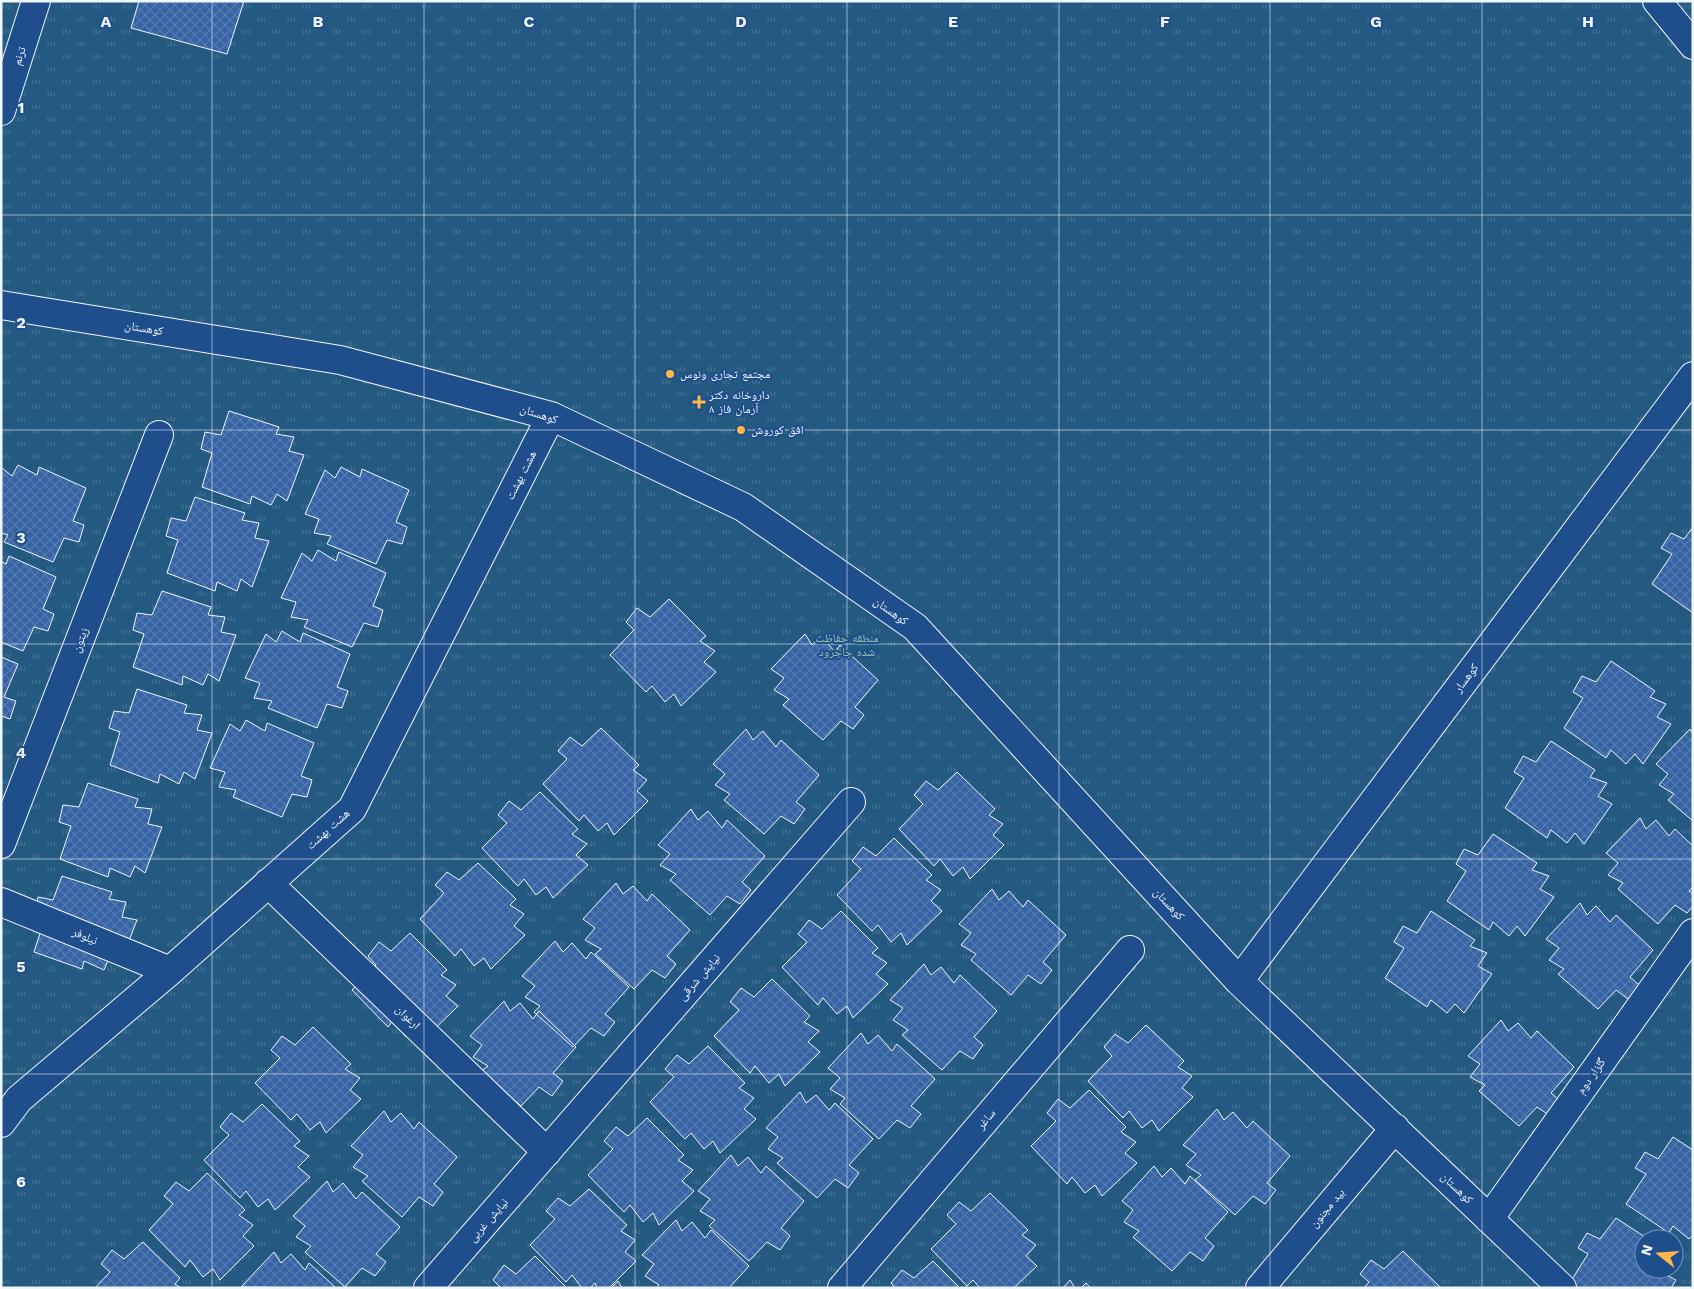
<svg xmlns="http://www.w3.org/2000/svg" width="1694" height="1289" font-family="'Work Sans','Noto Naskh Arabic',sans-serif">
<style>
.park{fill:url(#park-tufts);stroke:#a8bbd7;fill-rule:evenodd}
.building{fill:url(#building-cross-hatch);stroke:#f2f6ff}
.lines{fill:none;stroke-linecap:round;stroke-linejoin:round}
.street-casing{stroke:#f2f6ff;stroke-width:30}
.street{stroke:#1f4e8c;stroke-width:28}
.grid{fill:none;stroke:#f2f6ff;stroke-width:1;stroke-opacity:0.55}
.poi-dot{fill:#ffb74d;stroke:#1f4e8c;stroke-width:2}
.labels{text-anchor:middle;stroke-width:4;stroke-linejoin:round;paint-order:stroke}
.street-label{font-size:12px;fill:#f2f6ff;stroke:#1f4e8c}
.poi-label{font-size:12px;fill:#f2f6ff;stroke:#1f4e8c;text-anchor:start}
.park-label{font-size:12px;fill:#97c8a6;stroke:#1f4e8c}
.grid-label{font-size:16px;text-anchor:middle;font-weight:bold;fill:#f2f6ff;stroke:#1f4e8c;stroke-width:4;stroke-linejoin:round;paint-order:stroke}
</style>
<defs>
<pattern id="park-tufts" width="24" height="20" patternUnits="userSpaceOnUse" patternTransform="scale(1.25)"><rect width="24" height="20" fill="#245a82"/><path d="M3 7l-1-3M5 7V3M7 7l1-3M15 17l-1-3M17 17v-4M19 17l1-3" fill="none" stroke="#447295"/></pattern>
<pattern id="building-cross-hatch" width="8" height="8" patternUnits="userSpaceOnUse" patternTransform="scale(1.25)"><rect width="8" height="8" fill="#3563a3"/><path d="M0 0l8 8M0 8l8-8" fill="none" stroke="#537ab1"/></pattern>
</defs>
<rect width="100%" height="100%" fill="#1f4e8c"/>
<!-- park -->
<path class="park" d="M1,1H1693V1288H1ZM1644,1239H1674V1269H1644Z"/>
<!-- building -->
<path class="building" d="M139,1H244L227,54L131,28Z
M229,411L279,427L276,434L294,437L289,451L304,455L287,501L277,494L271,505L252,496L250,504L202,487L212,453L201,449L205,432L221,435Z
M18,465L37,475L39,467L86,488L73,521L84,525L79,542L64,538L53,562L4,542L8,535L1,533V469L2,468L12,476Z
M341,467L360,477L362,469L409,490L396,522L407,527L402,544L387,540L376,564L327,544L331,536L314,533L319,519L305,514L325,470L335,478Z
M195,497L245,513L242,520L259,523L255,538L269,541L252,587L241,579L237,591L217,582L215,591L167,573L178,540L166,536L171,518L186,521Z
M1693,527V613L1652,584L1672,554L1661,548L1671,533L1684,539Z
M318,550L336,561L339,552L386,573L373,606L383,610L378,627L364,623L352,647L304,627L308,620L291,617L296,602L281,598L302,553L312,561Z
M9,556L56,577L43,609L54,614L48,631L34,627L23,651L1,642V561L6,564Z
M162,591L211,607L208,615L225,617L221,632L236,635L219,681L208,674L203,685L183,676L182,685L133,667L144,634L133,630L137,613L152,615Z
M669,599L706,636L700,641L715,651L704,662L716,672L681,706L674,694L665,702L652,686L646,692L610,655L634,630L626,622L637,608L650,617Z
M282,631L300,642L303,633L350,654L337,687L348,691L342,708L327,704L317,728L268,708L272,701L254,698L260,683L245,678L266,634L276,642Z
M805,634L812,645L821,636L835,652L840,645L878,680L855,707L864,715L853,729L841,721L823,740L783,705L789,699L774,690L784,678L771,669Z
M1,657L18,664L4,697L16,701L10,719L1,716Z
M1611,661L1655,691L1650,697L1666,704L1657,717L1671,724L1643,764L1635,754L1626,764L1611,750L1606,758L1564,728L1583,698L1573,692L1582,676L1596,682Z
M137,689L187,705L184,713L202,715L197,730L212,733L195,779L184,772L179,784L160,774L158,783L110,765L120,732L109,728L114,711L129,713Z
M246,720L265,731L267,723L314,743L301,776L312,780L307,797L292,794L282,817L233,797L236,790L219,787L225,772L210,768L230,724L240,731Z
M601,728L639,765L633,770L647,780L637,791L648,801L614,835L607,823L598,831L584,815L579,821L543,784L567,759L558,751L570,737L582,746Z
M746,729L753,740L763,731L776,747L781,740L819,775L796,802L805,809L794,824L781,816L764,834L724,800L730,794L715,785L725,774L713,764Z
M1690,729L1693,734V821L1668,800L1674,794L1659,785L1668,774L1656,764Z
M1551,741L1595,770L1590,777L1607,783L1598,796L1612,804L1584,844L1575,833L1567,843L1551,830L1547,838L1505,808L1524,778L1514,772L1523,756L1536,762Z
M957,772L995,809L989,815L1003,824L993,835L1004,845L970,879L963,867L953,876L940,859L934,866L899,829L923,804L914,795L926,781L938,790Z
M88,783L138,799L135,807L152,809L148,824L162,827L145,873L135,866L130,877L110,868L108,877L60,859L71,826L59,822L63,805L79,807Z
M540,792L578,829L572,834L587,844L576,855L588,865L553,898L546,887L536,895L524,879L518,886L482,848L507,823L498,815L509,801L521,810Z
M691,809L698,820L708,811L722,828L727,820L765,856L742,882L751,890L740,904L727,896L710,915L670,880L676,874L660,865L670,854L658,845Z
M1640,818L1646,829L1656,820L1669,836L1675,829L1693,846V887L1689,891L1693,894V906L1687,913L1675,905L1658,924L1618,889L1623,883L1608,875L1618,863L1606,853Z
M1493,834L1537,863L1532,870L1549,876L1540,889L1554,897L1525,936L1517,926L1509,936L1493,922L1489,930L1447,901L1466,871L1456,864L1464,849L1478,855Z
M894,838L932,875L926,880L941,890L931,901L942,911L907,945L901,933L891,942L878,925L872,931L837,895L861,869L852,861L863,847L876,856Z
M478,863L516,899L510,905L524,914L514,926L525,935L491,969L484,958L474,966L461,949L455,956L420,919L444,893L435,885L447,872L459,880Z
M62,876L112,892L109,899L126,902L122,917L137,920L119,966L109,958L104,970L84,961L82,969L34,952L45,918L34,915L38,897L53,900Z
M616,883L623,894L633,886L647,901L652,894L690,930L667,956L676,964L665,978L652,970L634,989L595,954L601,949L585,940L595,928L583,919Z
M992,889L999,900L1009,891L1023,907L1028,900L1066,935L1043,962L1052,970L1041,984L1028,975L1011,995L971,960L976,954L961,945L971,933L959,924Z
M1580,903L1587,915L1596,906L1610,922L1616,915L1653,950L1630,977L1639,985L1628,999L1616,990L1598,1009L1558,974L1564,969L1549,960L1559,948L1546,939Z
M841,911L878,948L872,953L887,963L876,974L888,984L853,1018L847,1006L837,1014L823,998L818,1005L782,967L807,942L798,934L809,920L822,929Z
M1431,911L1475,940L1470,946L1487,953L1478,966L1492,974L1464,1013L1455,1004L1447,1013L1431,1000L1427,1007L1385,978L1404,948L1394,942L1403,926L1417,933Z
M410,933L447,970L441,975L456,985L446,996L458,1006L423,1040L416,1029L406,1037L393,1020L388,1027L352,990L376,965L368,956L379,942L391,951Z
M555,941L563,952L572,943L586,959L591,952L629,987L605,1014L615,1022L604,1036L591,1028L573,1047L534,1012L540,1006L525,997L535,986L522,976Z
M924,964L931,975L941,967L954,983L960,975L997,1011L974,1037L983,1045L973,1059L960,1051L942,1070L902,1035L908,1030L893,1020L903,1008L890,1000Z
M772,979L810,1016L804,1022L819,1031L808,1042L820,1052L785,1086L779,1074L769,1083L755,1066L750,1073L714,1036L739,1010L730,1002L741,988L754,997Z
M504,1001L510,1011L520,1003L533,1019L539,1011L576,1047L553,1073L563,1081L552,1096L539,1087L521,1106L481,1071L488,1066L473,1057L482,1045L470,1036Z
M1501,1020L1508,1031L1518,1023L1531,1038L1537,1031L1574,1067L1551,1093L1560,1101L1549,1115L1537,1107L1519,1126L1479,1091L1485,1085L1470,1077L1480,1064L1468,1056Z
M1146,1025L1184,1061L1178,1067L1192,1076L1182,1088L1193,1097L1159,1131L1152,1120L1142,1128L1129,1111L1123,1118L1088,1081L1112,1056L1104,1047L1115,1034L1128,1043Z
M313,1027L351,1064L345,1069L360,1078L350,1090L361,1099L326,1133L320,1122L310,1130L297,1114L291,1120L255,1083L280,1058L271,1050L282,1036L295,1045Z
M861,1033L868,1044L878,1035L892,1051L897,1044L935,1079L911,1106L921,1114L910,1128L897,1120L879,1139L840,1104L845,1098L830,1089L840,1078L828,1068Z
M708,1046L745,1083L739,1088L754,1098L744,1109L756,1119L720,1153L713,1141L704,1149L691,1133L685,1139L650,1102L674,1077L665,1069L677,1055L689,1064Z
M1089,1090L1126,1127L1121,1132L1136,1142L1125,1153L1137,1163L1102,1196L1095,1185L1085,1193L1072,1177L1067,1184L1031,1146L1056,1121L1047,1113L1058,1099L1070,1108Z
M800,1092L806,1103L816,1095L829,1110L835,1103L873,1139L849,1165L859,1173L848,1188L835,1179L817,1198L777,1163L783,1158L768,1149L778,1137L766,1128Z
M262,1104L300,1141L294,1146L309,1156L298,1167L310,1177L275,1210L268,1199L258,1207L246,1191L240,1198L204,1160L229,1135L220,1127L231,1113L243,1122Z
M1217,1109L1224,1120L1233,1112L1247,1128L1253,1121L1290,1156L1267,1183L1276,1190L1265,1204L1253,1196L1235,1215L1195,1180L1201,1175L1186,1165L1196,1154L1183,1145Z
M384,1111L391,1122L401,1113L414,1129L419,1122L457,1157L434,1184L443,1192L433,1206L419,1197L402,1217L362,1181L368,1176L353,1167L363,1155L351,1146Z
M647,1118L684,1155L678,1160L693,1170L682,1181L694,1191L659,1225L653,1213L643,1222L630,1205L624,1212L588,1175L613,1149L604,1141L616,1127L628,1136Z
M1673,1137L1693,1150V1235L1689,1239L1673,1226L1669,1233L1626,1204L1646,1174L1635,1168L1645,1152L1658,1159Z
M731,1155L738,1166L748,1157L761,1173L766,1166L804,1201L781,1228L790,1236L780,1250L767,1242L749,1261L709,1226L715,1220L700,1211L710,1199L698,1191Z
M1154,1166L1162,1177L1171,1168L1185,1184L1190,1176L1228,1212L1205,1238L1214,1246L1203,1261L1190,1252L1172,1271L1133,1237L1139,1231L1124,1222L1133,1210L1122,1201Z
M207,1173L245,1210L239,1215L253,1225L243,1236L254,1246L220,1280L213,1269L203,1277L190,1260L185,1267L149,1230L173,1204L164,1196L176,1182L189,1191Z
M327,1181L333,1192L343,1183L356,1199L362,1192L400,1227L376,1254L386,1262L375,1276L362,1268L345,1287L305,1252L311,1246L296,1237L305,1226L293,1216Z
M589,1189L627,1225L621,1231L635,1240L625,1252L636,1261L609,1288H597L595,1283L590,1288H582L572,1275L566,1282L530,1245L555,1219L546,1211L558,1198L570,1206Z
M990,1193L1028,1230L1022,1235L1036,1245L1026,1256L1037,1266L1014,1288H980L973,1280L967,1286L931,1249L956,1224L947,1215L959,1202L971,1211Z
M1616,1218L1648,1239H1644V1269H1665L1662,1273L1676,1280L1671,1288H1574L1569,1284L1588,1254L1578,1248L1587,1233L1600,1239Z
M676,1220L682,1231L692,1222L705,1238L711,1230L749,1266L729,1288H656L659,1285L645,1276L654,1264L642,1255Z
M143,1242L180,1278L175,1284L181,1288H95L110,1272L101,1264L112,1250L124,1259Z
M1403,1251L1441,1288H1364L1369,1282L1360,1274L1371,1260L1384,1269Z
M274,1252L281,1263L291,1254L305,1270L309,1263L336,1288L241,1287Z
M535,1256L567,1288H501L493,1280L504,1265L516,1274Z
M933,1261L960,1288H895L891,1283L902,1270L914,1278Z
M1070,1280L1075,1288H1063Z
M618,1281L622,1288H611Z
M1086,1283L1091,1288H1081Z"/>
<g class="lines">
<defs>
<path id="street" d="M1657,1L1693,45
M1,111L36,1
M1,305L340,360L551,416L743,507L915,627L1239,981L1562,1288
M1,844L159,435
M268,883L547,1152
M1,902L170,971
M1239,981L1693,376
M1,1123L19,1099L170,971L352,809L551,416
M1489,1219L1693,933
M428,1288L851,802
M842,1288L1130,950
M1260,1288L1395,1128"/>
</defs>
<!-- street casing -->
<use href="#street" class="street-casing"/>
<!-- street -->
<use href="#street" class="street"/>
</g>
<!-- grid -->
<path class="grid" d="M212,1V1288M424,1V1288M635,1V1288M847,1V1288M1059,1V1288M1270,1V1288M1482,1V1288M1,215H1693M1,430H1693M1,644H1693M1,859H1693M1,1074H1693"/>
<!-- markers -->
<g class="poi-dot">
<circle cx="670" cy="374" r="5"/>
<path d="M696.5 394.5h5v5h5v5h-5v5h-5v-5h-5v-5h5z"/>
<circle cx="741" cy="430" r="5"/>
</g>
<g class="labels">
<!-- street labels -->
<g class="street-label">
<text transform="translate(19 56) rotate(-72)" y="4">ترنم</text>
<text transform="translate(144 328) rotate(9)" y="4">کوهستان</text>
<text transform="translate(539 414) rotate(18)" y="4">کوهستان</text>
<text transform="translate(521 475) rotate(-63)" y="4">هشت بهشت</text>
<text transform="translate(891 611) rotate(35)" y="4">کوهستان</text>
<text transform="translate(80 640) rotate(-69)" y="4">زیتون</text>
<text transform="translate(1466 678) rotate(-53)" y="4">کوهسار</text>
<text transform="translate(328 829) rotate(-42)" y="4">هشت بهشت</text>
<text transform="translate(1169 904) rotate(47)" y="4">کوهستان</text>
<text transform="translate(85 936) rotate(23)" y="4">نیلوفر</text>
<text transform="translate(699 977) rotate(-49)" y="4">نیایش شرقی</text>
<text transform="translate(408 1017) rotate(44)" y="4">ارغوان</text>
<text transform="translate(1591 1076) rotate(-55)" y="4">گلزار دوم</text>
<text transform="translate(986 1119) rotate(-50)" y="4">ساغر</text>
<text transform="translate(1457 1188) rotate(44)" y="4">کوهستان</text>
<text transform="translate(1327 1208) rotate(-50)" y="4">بید مجنون</text>
<text transform="translate(488 1220) rotate(-49)" y="4">نیایش غربی</text>
</g>
<!-- poi labels -->
<g class="poi-label">
<text x="680" y="378">مجتمع تجاری ونوس</text>
<text x="709" y="399">داروخانه دکتر<tspan x="709" dy="14">آرمان فاز ۸</tspan></text>
<text x="751" y="434">افق کوروش</text>
</g>
<!-- park labels -->
<g class="park-label">
<text x="847" y="642">منطقه حفاظت<tspan x="847" dy="14">شده جاجرود</tspan></text>
</g>
</g>
<g class="grid-label">
<text x="106" y="27">A</text>
<text x="318" y="27">B</text>
<text x="529" y="27">C</text>
<text x="741" y="27">D</text>
<text x="953" y="27">E</text>
<text x="1165" y="27">F</text>
<text x="1376" y="27">G</text>
<text x="1588" y="27">H</text>
<text x="21" y="113">1</text>
<text x="21" y="328">2</text>
<text x="21" y="543">3</text>
<text x="21" y="758">4</text>
<text x="21" y="972">5</text>
<text x="21" y="1187">6</text>
</g>
<!-- border -->
<rect width="1694" height="1289" fill="none" stroke="#f2f6ff" stroke-width="5"/>
<!-- north arrow -->
<g transform="translate(1659 1254) rotate(287)"><circle r="24" fill="#1f4e8c" stroke="#7391ba"/>
<path d="M0-4L9 19L0 12L-9 19Z" fill="#ffb74d"/>
<text y="-8" font-size="14" font-weight="bold" text-anchor="middle" fill="#f2f6ff">N</text>
</g>
</svg>
